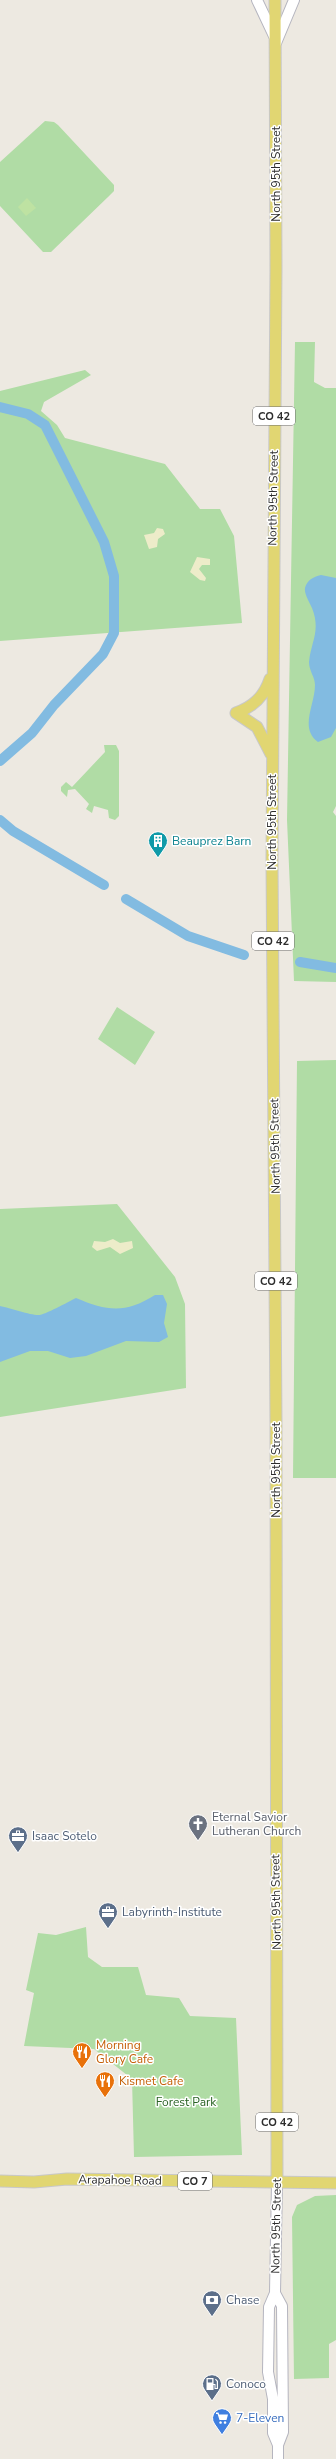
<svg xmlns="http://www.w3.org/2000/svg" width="336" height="2459" font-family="'Nunito Sans',sans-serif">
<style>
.green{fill:#b0dca5}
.sand{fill:#edecc9}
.pitch{fill:#bee2a2}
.water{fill:#82bbe1}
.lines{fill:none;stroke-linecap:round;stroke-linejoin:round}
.canal{stroke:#82bbe1;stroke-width:10}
.secondary-casing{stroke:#b5b5bf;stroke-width:12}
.primary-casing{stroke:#c8c8c8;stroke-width:13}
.secondary{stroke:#fff;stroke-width:10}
.primary{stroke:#e1d672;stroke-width:11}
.labels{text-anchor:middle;stroke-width:3;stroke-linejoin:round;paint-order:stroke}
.shield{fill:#fff;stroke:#6c6c6c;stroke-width:1}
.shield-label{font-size:11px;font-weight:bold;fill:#2d2d2d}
.street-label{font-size:12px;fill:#2d2d2d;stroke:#fff}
.culture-label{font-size:12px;fill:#0d838f;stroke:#fff;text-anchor:start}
.worship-label{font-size:12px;fill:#5b616d;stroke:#fff;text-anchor:start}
.service-label{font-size:12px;fill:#4e5e75;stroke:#fff;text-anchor:start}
.food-label{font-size:12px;fill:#c56008;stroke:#fff;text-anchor:start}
.park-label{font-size:12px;fill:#296324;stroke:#fff}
.shop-label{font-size:12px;fill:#366cbe;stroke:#fff;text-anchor:start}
</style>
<rect width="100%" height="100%" fill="#ede9e1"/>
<!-- green -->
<path class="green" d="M45,121L54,122L58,125L114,185V191L108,197L51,252H43L0,206V162Z
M295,342H315L314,382L325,388H336V806L333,812L336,816V982L294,981L287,820Z
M85,370L91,375L44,402L41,411L57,425L65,438L165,464L200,509H220L234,536L242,623L0,641V391Z
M104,745H116L119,751V816L115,820L109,818L108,810L94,806L92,813L86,809L89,804L75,789L68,790L67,797L61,791V787L66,782L72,787L105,752Z
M117,1007L155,1032L135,1065L98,1039Z
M336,1060V1478H293L297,1061Z
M117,1204L175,1277L185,1304L186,1388L0,1417V1209Z
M86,1927L88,1957L102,1967H138L146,1995L179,1998L190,2016L236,2018L242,2155L134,2157L132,2079L94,2049L24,2046L34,1993L26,1990L38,1933L56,1935Z
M336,2195V2340L329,2344V2378L294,2379L292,2217L297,2205L315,2196Z"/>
<!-- sand -->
<path class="sand" d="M157,528L163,529L165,534L158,539L157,547L149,549L144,535L154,533Z
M197,557L210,559V565H202L199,569L206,578L205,581L200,580L190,572Z
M113,1239L120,1243L132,1241L133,1248L120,1254L110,1247L97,1251L92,1247L94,1241L105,1242Z"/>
<!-- pitch -->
<path class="pitch" d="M27,198L36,208L26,216L18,207Z"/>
<!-- water -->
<path class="water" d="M321,575L336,578V728L331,737L318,742C299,728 315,705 315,685C315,677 309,671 309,662C311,641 321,631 312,608C310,603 304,594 305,588C307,580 313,577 321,575Z
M155,1295H163L167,1304L164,1323L168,1337L159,1342L126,1341L86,1356L70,1358L48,1351H30L0,1362V1306C10,1308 30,1315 38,1315C43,1316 68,1302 76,1298C107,1311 125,1314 155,1295Z"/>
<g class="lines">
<!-- canal -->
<path class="canal" d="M0,407L28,414L45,425L104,542L114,576V633L103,654L54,705L32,733L0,761
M0,820L13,831L104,885
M126,899L188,936L244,955
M300,962L336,968"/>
<defs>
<path id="secondary" d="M257,0L274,36
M276,43L294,0
M277,2183L275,2293L269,2307L268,2372L273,2399V2433L278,2445
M275,2293L282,2306L283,2432L278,2445V2459"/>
<path id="primary" d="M275,0L276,268L272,861L276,1422L277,2183
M236,713L257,727L271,754
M236,713C253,707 264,697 270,679
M0,2181L34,2182L67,2179L336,2183"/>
</defs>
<!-- secondary casing -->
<use href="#secondary" class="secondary-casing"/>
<!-- primary casing -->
<use href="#primary" class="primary-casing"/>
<!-- secondary -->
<use href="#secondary" class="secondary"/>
<!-- primary -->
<use href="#primary" class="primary"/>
</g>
<!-- icons -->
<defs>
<symbol id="building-pin" viewBox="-11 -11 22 30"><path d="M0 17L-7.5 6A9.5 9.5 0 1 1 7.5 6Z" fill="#0f9aa8" stroke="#fff"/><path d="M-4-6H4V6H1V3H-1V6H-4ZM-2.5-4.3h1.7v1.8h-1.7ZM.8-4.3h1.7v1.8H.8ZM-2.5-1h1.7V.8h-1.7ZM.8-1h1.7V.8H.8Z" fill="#fff"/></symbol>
<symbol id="church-pin" viewBox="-11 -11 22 30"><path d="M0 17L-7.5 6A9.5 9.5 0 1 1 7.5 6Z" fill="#6b7280" stroke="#fff"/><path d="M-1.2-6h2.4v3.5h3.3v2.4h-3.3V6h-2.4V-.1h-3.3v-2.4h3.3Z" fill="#fff"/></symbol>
<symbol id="office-pin" viewBox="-11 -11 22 30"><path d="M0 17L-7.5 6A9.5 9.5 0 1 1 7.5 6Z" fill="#5c6f8a" stroke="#fff"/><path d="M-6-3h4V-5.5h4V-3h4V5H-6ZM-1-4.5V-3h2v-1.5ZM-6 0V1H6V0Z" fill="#fff"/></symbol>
<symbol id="restaurant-pin" viewBox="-11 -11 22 30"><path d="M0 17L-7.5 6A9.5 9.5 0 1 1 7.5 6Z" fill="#e8710a" stroke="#fff"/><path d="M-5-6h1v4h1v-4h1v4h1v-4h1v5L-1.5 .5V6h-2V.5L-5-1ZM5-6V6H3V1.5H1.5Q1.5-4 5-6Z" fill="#fff"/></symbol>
<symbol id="bank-pin" viewBox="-11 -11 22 30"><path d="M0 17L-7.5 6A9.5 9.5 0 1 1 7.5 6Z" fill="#5c6f8a" stroke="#fff"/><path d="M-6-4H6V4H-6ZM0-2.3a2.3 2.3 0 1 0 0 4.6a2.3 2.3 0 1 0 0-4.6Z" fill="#fff"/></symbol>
<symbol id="fuel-pin" viewBox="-11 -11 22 30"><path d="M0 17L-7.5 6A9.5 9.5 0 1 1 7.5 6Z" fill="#5c6f8a" stroke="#fff"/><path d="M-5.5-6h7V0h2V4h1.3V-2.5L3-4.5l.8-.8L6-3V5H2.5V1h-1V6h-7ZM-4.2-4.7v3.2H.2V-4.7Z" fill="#fff"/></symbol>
<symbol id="supermarket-pin" viewBox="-11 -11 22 30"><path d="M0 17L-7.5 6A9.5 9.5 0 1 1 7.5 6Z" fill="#3f7fe0" stroke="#fff"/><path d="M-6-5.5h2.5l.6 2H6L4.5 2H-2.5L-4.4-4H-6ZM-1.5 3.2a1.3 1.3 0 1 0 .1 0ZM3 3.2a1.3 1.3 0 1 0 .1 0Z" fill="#fff"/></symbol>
</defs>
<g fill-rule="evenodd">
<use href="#building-pin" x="147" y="830" width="22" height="30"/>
<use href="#church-pin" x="187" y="1813" width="22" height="30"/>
<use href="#office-pin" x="7" y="1825" width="22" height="30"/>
<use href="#office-pin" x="97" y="1901" width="22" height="30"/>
<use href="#restaurant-pin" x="71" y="2041" width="22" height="30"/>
<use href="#restaurant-pin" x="94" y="2070" width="22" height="30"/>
<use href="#bank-pin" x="201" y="2289" width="22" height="30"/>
<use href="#fuel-pin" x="201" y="2373" width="22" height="30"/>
<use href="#supermarket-pin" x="211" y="2407" width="22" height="30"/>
</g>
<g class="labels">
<!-- shield labels -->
<g class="shield">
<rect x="253" y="407" width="42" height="18" rx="3"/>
<rect x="252" y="932" width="42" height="18" rx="3"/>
<rect x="255" y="1272" width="42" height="18" rx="3"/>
<rect x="256" y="2113" width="42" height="18" rx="3"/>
<rect x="178" y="2172" width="34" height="18" rx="3"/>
</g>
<g class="shield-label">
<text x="274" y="420">CO 42</text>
<text x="273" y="945">CO 42</text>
<text x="276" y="1285">CO 42</text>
<text x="277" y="2126">CO 42</text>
<text x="195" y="2185">CO 7</text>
</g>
<!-- street labels -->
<g class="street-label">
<text transform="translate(276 174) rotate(-90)" y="4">North 95th Street</text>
<text transform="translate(273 498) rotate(-89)" y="4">North 95th Street</text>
<text transform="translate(272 822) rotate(-90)" y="4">North 95th Street</text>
<text transform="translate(275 1146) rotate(-91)" y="4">North 95th Street</text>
<text transform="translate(276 1470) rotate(-90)" y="4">North 95th Street</text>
<text transform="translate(276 1902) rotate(-91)" y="4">North 95th Street</text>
<text transform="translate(120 2180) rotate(1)" y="4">Arapahoe Road</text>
<text transform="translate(276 2226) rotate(-89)" y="4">North 95th Street</text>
</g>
<!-- culture labels -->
<g class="culture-label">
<text x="172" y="845">Beauprez Barn</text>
</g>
<!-- worship labels -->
<g class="worship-label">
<text x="212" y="1821">Eternal Savior<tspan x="212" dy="14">Lutheran Church</tspan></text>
</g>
<!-- service labels -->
<g class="service-label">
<text x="32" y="1840">Isaac Sotelo</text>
<text x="122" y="1916">Labyrinth-Institute</text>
<text x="226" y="2304">Chase</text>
<text x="226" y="2388">Conoco</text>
</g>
<!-- food labels -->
<g class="food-label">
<text x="96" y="2049">Morning<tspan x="96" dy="14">Glory Cafe</tspan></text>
<text x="119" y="2085">Kismet Cafe</text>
</g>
<!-- park labels -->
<g class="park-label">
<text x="186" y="2106">Forest Park</text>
</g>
<!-- shop labels -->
<g class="shop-label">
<text x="236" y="2422">7-Eleven</text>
</g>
</g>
</svg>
